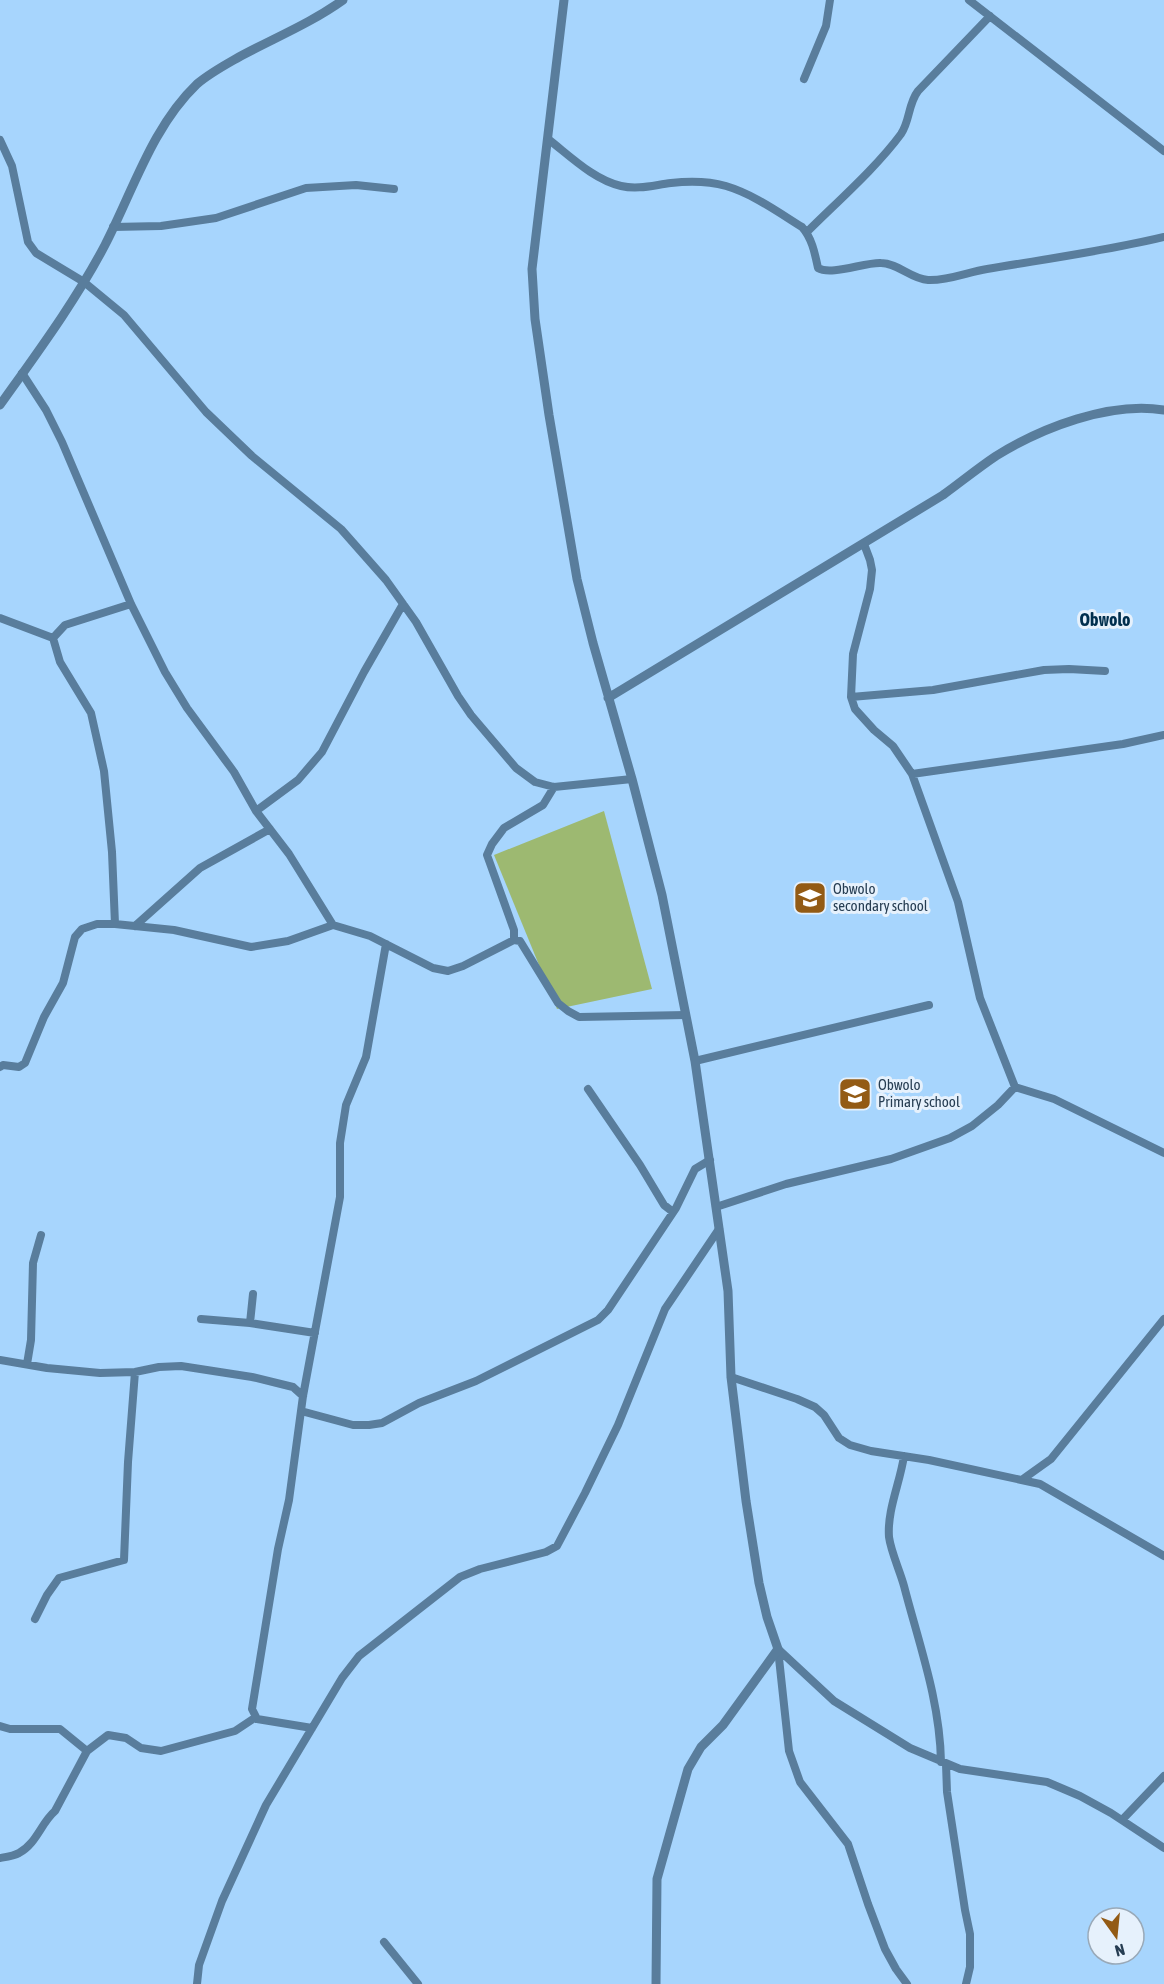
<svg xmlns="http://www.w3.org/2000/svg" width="1164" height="1984" font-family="'Asap Condensed',sans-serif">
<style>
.pitch{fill:#9db971}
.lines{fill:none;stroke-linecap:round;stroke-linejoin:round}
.minor{stroke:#597d9c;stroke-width:8}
.tertiary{stroke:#597d9c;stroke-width:9}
.labels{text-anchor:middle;stroke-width:6;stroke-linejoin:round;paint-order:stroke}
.poi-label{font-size:15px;fill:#263d52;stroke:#e6f1fc;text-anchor:start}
.quarter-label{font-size:18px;font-weight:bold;fill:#012f4e;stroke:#e6f1fc}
</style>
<rect width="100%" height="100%" fill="#a7d5fd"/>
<!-- pitch -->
<path class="pitch" d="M604,811L652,989L557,1009L494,855Z"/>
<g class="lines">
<!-- minor -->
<path class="minor" d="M969,0L1164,151
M804,79L826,26L830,0
M548,139C570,156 594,180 621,186C638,190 654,185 671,183C689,181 708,181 726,186C753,194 778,212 802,227C812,238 815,254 818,268C831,276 865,262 881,263C898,263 911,279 928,280C948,281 968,272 987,269C1046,259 1106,251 1164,237
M0,140L12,166L28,242L36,253L84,282L124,315L206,412L252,456L341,529L386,580L416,622L458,696L471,715L516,768L535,782L554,787L632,779
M113,227L161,226L216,218L306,188L356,185L394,189
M807,232C837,202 876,168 901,134C910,121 908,104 918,91L990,16
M22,373L46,410L62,442L131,604L165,672L187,708L234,772L256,811L289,854L333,925
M864,544L870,560L872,570L870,589L853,654L851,697L855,709L874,730L893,746L912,774L958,902L980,998L1015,1087L1054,1099L1164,1153
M0,618L53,638L60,662L91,713L104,771L112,852L115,924
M53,638L65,625L131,604
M851,697L933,690L1044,670L1069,669L1105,671
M912,774L1123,744L1164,735
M256,811L298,780L322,752L364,672L403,604
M135,926L200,868L270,829
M514,940V930L487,855L492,844L504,828L543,805L554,787
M695,1061L929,1005
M0,1067L3,1065L19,1067L25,1063L44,1017L63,983L75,937L82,929L97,924H115L174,930L251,947L288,941L333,925L370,936L433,968L448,971L463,966L514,940L520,941L558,1003L568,1011L579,1017L686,1015
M588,1089L640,1165L664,1205L673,1212
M716,1207L786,1184L891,1159L950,1138L972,1126L998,1105L1015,1087
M201,1319L250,1323L315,1333
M250,1323L253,1294
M0,1360L47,1368L100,1373L135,1372L159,1367L181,1366L252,1377L293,1387L303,1396
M27,1364L31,1340L33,1263L41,1235
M731,1377L797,1399L815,1407L824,1415L839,1438L850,1445L871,1451L929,1460L1040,1484L1164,1556
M301,1411L353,1425H369L382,1423L419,1403L476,1381L598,1320L608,1310L676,1208L695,1169L710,1160
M904,1456C900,1483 887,1510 889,1537C891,1552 900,1571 904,1586C919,1644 940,1701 941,1762
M1023,1479L1051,1459L1164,1319
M35,1619L47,1595L59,1578L124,1560L128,1462L135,1372
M778,1649L834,1701L910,1748L960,1769L1047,1782L1080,1796L1111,1813L1164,1848
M778,1649L789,1751L800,1782L848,1844L868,1904L885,1949L896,1969L907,1984
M0,1726L10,1729H60L87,1751
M312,1728L257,1719L252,1709L278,1549L289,1500L303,1396L340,1197V1143L346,1105L366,1057L386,944
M946,1764L947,1792L965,1910L970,1934V1967L966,1984
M1122,1820L1164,1776
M0,1858C6,1857 14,1856 19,1853C37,1843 41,1823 55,1811L87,1751L108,1735L126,1738L141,1748L161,1751L235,1731L256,1717
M384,1942L418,1984
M197,1984L199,1965L222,1901L266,1805L342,1678L359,1656L460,1577L480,1569L546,1552L557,1546L585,1493L618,1425L665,1309L719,1229"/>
<!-- tertiary -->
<path class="tertiary" d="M564,0L532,269L535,319L549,415L577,579L593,643L632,779L662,895L695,1061L728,1291L731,1377L746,1501L759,1583L767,1617L778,1649L723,1725L701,1747L688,1769L657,1879L656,1984
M0,405C37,353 75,302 105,245C133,191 152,127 197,84C210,73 225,65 239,57C274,38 311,23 343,0
M608,698L943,495C961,482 978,468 996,456C1041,428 1110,401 1164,410"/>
</g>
<!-- icons -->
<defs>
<symbol id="school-square" viewBox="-11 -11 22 22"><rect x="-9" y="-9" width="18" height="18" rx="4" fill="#935b15" stroke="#e6f1fc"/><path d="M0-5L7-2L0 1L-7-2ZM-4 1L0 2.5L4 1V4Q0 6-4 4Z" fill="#fff"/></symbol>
</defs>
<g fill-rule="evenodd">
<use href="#school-square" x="791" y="879" width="38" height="38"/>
<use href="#school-square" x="836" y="1075" width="38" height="38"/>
</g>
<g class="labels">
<!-- poi labels -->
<g class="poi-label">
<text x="833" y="894">Obwolo<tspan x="833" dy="17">secondary school</tspan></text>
<text x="878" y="1090">Obwolo<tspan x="878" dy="17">Primary school</tspan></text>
</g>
<!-- quarter labels -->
<g class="quarter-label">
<text x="1105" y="626">Obwolo</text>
</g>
</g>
<!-- north arrow -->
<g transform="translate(1116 1936) rotate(165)"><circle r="28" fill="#e6f1fc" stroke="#99a9b8" stroke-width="1.5"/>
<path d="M0-4.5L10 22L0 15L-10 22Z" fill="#935b15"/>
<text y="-9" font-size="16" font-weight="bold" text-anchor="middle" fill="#263d52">N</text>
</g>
</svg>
